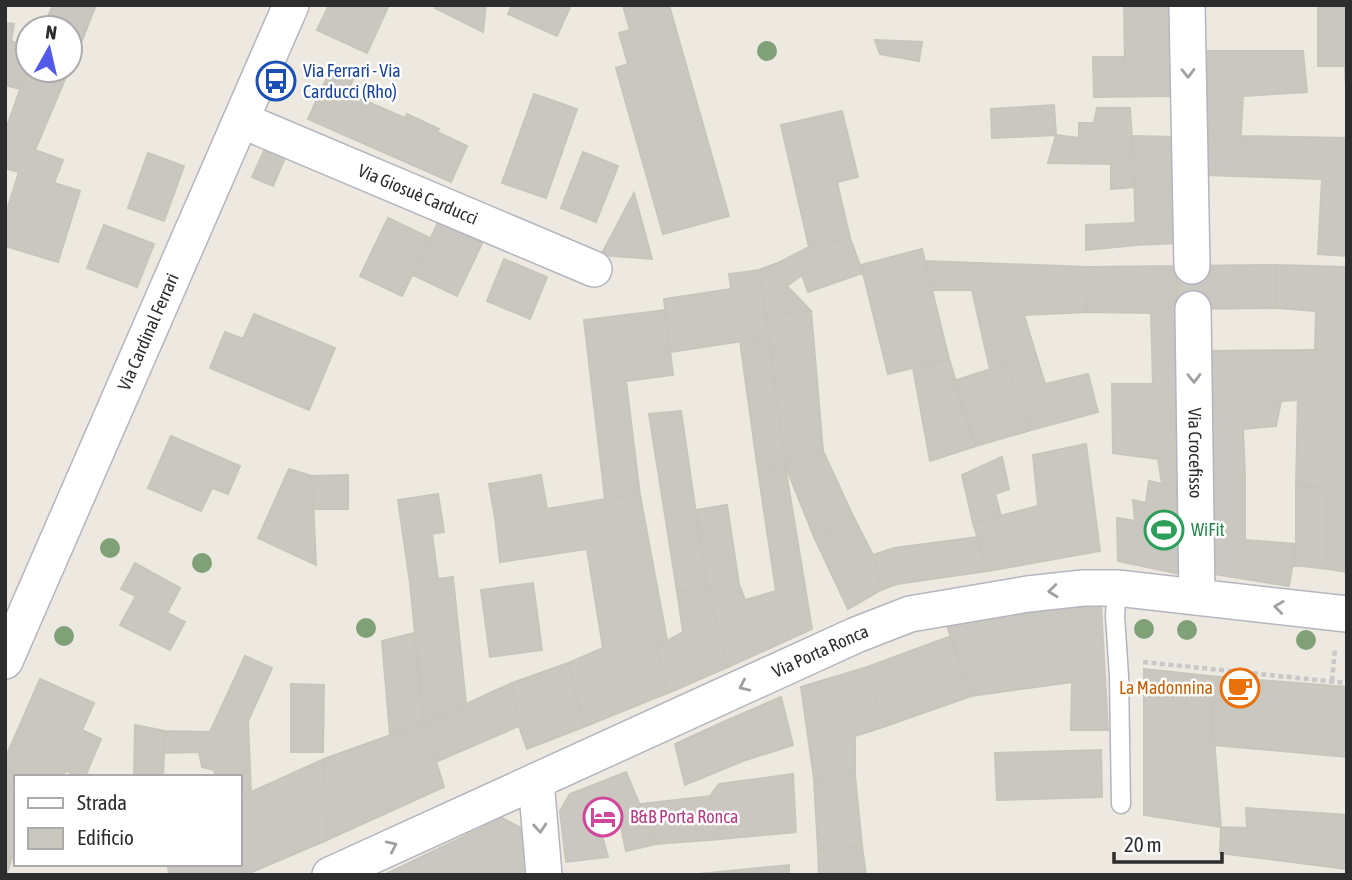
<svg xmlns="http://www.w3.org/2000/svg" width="1352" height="880" font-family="'Asap Condensed',sans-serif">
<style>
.building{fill:#c9c7bf;stroke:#c8c5ba;stroke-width:2}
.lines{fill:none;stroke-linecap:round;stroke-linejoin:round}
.service-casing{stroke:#b4b5bf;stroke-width:21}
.minor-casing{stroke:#b4b5bf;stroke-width:38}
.path{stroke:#c8c8c8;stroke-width:4.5;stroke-dasharray:5 3.5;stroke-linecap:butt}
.service{stroke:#fff;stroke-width:18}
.minor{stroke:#fff;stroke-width:35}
.tree{fill:#80a078}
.oneway{stroke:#a0a0a0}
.labels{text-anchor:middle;stroke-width:5;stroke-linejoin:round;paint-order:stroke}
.transit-label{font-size:18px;fill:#164399;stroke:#fff;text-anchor:start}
.street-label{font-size:18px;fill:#2d2d2d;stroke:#fff}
.leisure-label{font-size:18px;fill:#27864d;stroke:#fff;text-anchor:start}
.food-label{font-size:18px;fill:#c56008;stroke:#fff;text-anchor:end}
.hotel-label{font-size:18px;fill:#b23c85;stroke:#fff;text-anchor:start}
</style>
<rect width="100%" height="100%" fill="#ede9e1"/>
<!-- building -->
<path class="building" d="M53,5H96L79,48L70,45V28H43Z
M329,5H389L367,53L317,30Z
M436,5H486L483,32L435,8Z
M512,5H571L557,36L508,14Z
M669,5L729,216L663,234L616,68L628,64L619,33L630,30L623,6Z
M1124,5H1173V68H1125Z
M1318,5H1345V66H1318Z
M1345,20H1347V110L1345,66Z
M5,23L14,24L11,41L28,47V67L20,89L5,85Z
M875,40L922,42L919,61L880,54Z
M70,45L79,48L70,68Z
M1206,51H1303L1307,92L1243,96L1240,148H1206Z
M1093,57H1125V68H1173V96L1094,97Z
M333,64L355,75L347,93L405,118L407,114L439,129L437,132L467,146L451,182L308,119Z
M28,67V70H69L35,150L63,160L54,183L5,168V132Z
M534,94L577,109L546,198L502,183Z
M1054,105L1056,135L992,138L991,109Z
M1097,108H1130L1135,187L1111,189V164L1048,163L1056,135L1079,138V123H1094Z
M842,111L858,177L837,182L850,238L809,247L781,125Z
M1133,136L1175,137L1179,243L1136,245Z
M1240,136L1347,138V256L1318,254L1322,179L1206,175V148H1240Z
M267,144L287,153L273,186L252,177Z
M583,152L618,166L596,222L561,208Z
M148,153L184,166L164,221L128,208Z
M19,172L80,191L58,262L5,246V216Z
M634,193L652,259L601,255Z
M442,214L486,235L457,296L413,275Z
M388,218L430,238L402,296L360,276Z
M1136,223V245L1086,250V225Z
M104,225L154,244L137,287L87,268Z
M850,238L863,273L808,292L802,275L787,286L780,262L809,247Z
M922,249L949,359L888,374L861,265Z
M504,259L547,277L530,319L487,301Z
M924,261L1088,267L1087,312L1024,315L1045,384L1088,374L1098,412L1031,430L1006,364L990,370L972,290H932Z
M780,262L787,286L811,311L766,315L759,270Z
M1276,265L1347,267V350H1315L1316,311L1277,308Z
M1276,265L1277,308L1177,309L1176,266Z
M1176,266L1177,309L1184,489L1162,484L1158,459L1113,453L1112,384H1153L1151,313L1087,312L1088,267Z
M759,270L769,337L670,352L664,299L731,289L729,274Z
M665,310L673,375L626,381L640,495L605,499L584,320Z
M811,311L823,451L785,465L766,315Z
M254,314L335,348L309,410L210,368L225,332L243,339Z
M769,337L785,465L758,471L740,341Z
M1299,350H1347V489L1296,485Z
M1299,350L1298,400L1281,401L1208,399V351Z
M949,359L976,446L930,461L913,368Z
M1006,364L1031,430L976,446L954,381Z
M1208,399L1281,401L1276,426L1243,429L1245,476L1208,473Z
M681,411L707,588L677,591L649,414Z
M171,436L240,466L228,494L212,488L201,511L148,488Z
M1086,444L1100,551L988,571L973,523L1038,506L1033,455Z
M823,451L853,516L815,539L785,465Z
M1002,457L1009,489L995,494L1001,516L973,523L962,475Z
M785,465L812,629L728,667L707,588L739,584L745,600L776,591L758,471Z
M289,469L312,476L316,565L258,538Z
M1208,473L1245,476V540L1296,544L1289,586L1213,574Z
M348,475V509H313L312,476Z
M541,475L547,509L495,518L489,484Z
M1149,481L1184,489L1189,576L1118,561L1117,518L1135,521L1133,500L1146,503Z
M1296,485L1327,488V569L1292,565L1296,544Z
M1327,488L1347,489V572L1327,569Z
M438,494L444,532L432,534L438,579L410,583L398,500Z
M640,495L667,640L656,647L668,693L584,727L568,663L603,648L587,549L500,562L495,518L605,499Z
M727,505L739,584L707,588L696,510Z
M853,516L873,555L881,590L848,609L815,539Z
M977,537L988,571L897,584L881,590L873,555L894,548Z
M135,563L180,588L167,613L185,622L170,650L120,625L136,596L121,589Z
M453,577L466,704L424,723L410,583Z
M533,583L542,650L490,657L481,590Z
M707,588L728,667L668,693L656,647L683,632L677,591Z
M1088,603L1101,604L1108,730H1071L1072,682L972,696L946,623Z
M414,633L424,723L390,735L382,641Z
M951,636L972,696L886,726L864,668Z
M245,656L272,668L248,721L251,792L240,797V777H216L214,770L202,767L199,752L164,753L165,731L210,732Z
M568,663L584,727L527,749L519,726L512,683Z
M864,668L886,726L855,736V775L814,779L801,687Z
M1144,669L1209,676L1221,827L1144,815Z
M1209,676L1347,687V757L1213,745Z
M40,679L94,703L82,730L101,739L85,777L65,771L63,777H16V792L5,787V759Z
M512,683L519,726L436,762L424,723Z
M291,684L324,685L323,752H291Z
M781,697L793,745L743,761L730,719Z
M730,719L743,761L685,785L675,744Z
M424,723L444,787L327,840L324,759Z
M135,725L165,731L163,777H134Z
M1101,750L1102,797L997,800L995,753Z
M324,759L327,840L245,875H240L237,864H240V797Z
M626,772L656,844L626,851L620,822L601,832L608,857L566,862L560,811L570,794Z
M793,774L796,832L721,839L710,796L719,784Z
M855,775L862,846L818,850L814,779Z
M5,787L16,792V847L6,875Z
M710,796L721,839L656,844L640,804Z
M1246,808L1347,815V869L1220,853L1221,827L1247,828Z
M502,818L525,830L528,875H384Z
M862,846L866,875H819L818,850Z
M168,864H237L240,875H169Z
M789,865V875H688Z"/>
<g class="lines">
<defs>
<path id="service" d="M1117,588L1115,616L1119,676L1121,804"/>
<g id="minor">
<path d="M1187,5L1192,266"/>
<path id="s1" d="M241,120L594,269"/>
<path id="s2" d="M1193,309L1197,597"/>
<path id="s3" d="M5,661L291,5"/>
<path d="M536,781L544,875"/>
<path id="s4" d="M330,875L856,635L910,614L1028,594L1083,588H1117L1347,614"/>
</g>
</defs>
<!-- service casing -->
<use href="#service" class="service-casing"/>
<!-- minor casing -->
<use href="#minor" class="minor-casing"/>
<!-- path -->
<path class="path" d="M1143,662L1347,683
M1332,681L1335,649"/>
<!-- service -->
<use href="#service" class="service"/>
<!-- minor -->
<use href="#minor" class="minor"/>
</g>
<!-- trees -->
<g class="tree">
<circle cx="767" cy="51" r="10"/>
<circle cx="110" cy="548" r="10"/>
<circle cx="202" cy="563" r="10"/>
<circle cx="366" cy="628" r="10"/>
<circle cx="1144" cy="629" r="10"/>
<circle cx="1187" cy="630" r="10"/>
<circle cx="64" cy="636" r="10"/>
<circle cx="1306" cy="640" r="10"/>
</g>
<!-- one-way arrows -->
<defs><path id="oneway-chevron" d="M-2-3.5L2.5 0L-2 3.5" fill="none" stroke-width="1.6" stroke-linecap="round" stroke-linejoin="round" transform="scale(1.75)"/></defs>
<g class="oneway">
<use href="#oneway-chevron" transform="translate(1188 73) rotate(89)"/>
<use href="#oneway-chevron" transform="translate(1194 378) rotate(89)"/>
<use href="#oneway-chevron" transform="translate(1053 591) rotate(174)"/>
<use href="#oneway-chevron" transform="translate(1279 607) rotate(-173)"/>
<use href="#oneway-chevron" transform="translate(744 686) rotate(155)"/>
<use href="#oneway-chevron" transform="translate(540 828) rotate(85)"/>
<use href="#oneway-chevron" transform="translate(392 846) rotate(-25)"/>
</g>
<!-- icons -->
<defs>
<symbol id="bus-ring" viewBox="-11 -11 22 22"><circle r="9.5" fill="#fff" stroke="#1a4fb4" stroke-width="1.5"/><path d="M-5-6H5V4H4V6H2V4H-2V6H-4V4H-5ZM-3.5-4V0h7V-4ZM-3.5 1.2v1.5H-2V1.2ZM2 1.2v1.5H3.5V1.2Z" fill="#1a4fb4"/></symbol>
<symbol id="stadium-ring" viewBox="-11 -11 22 22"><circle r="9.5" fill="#fff" stroke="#2e9e5b" stroke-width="1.5"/><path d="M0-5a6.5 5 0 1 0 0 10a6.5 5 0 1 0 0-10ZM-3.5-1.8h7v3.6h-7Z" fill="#2e9e5b"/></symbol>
<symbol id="cafe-ring" viewBox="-11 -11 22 22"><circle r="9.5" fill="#fff" stroke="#e8710a" stroke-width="1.5"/><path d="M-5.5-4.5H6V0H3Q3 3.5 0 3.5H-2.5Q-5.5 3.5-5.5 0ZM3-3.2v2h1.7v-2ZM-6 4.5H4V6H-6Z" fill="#e8710a"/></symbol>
<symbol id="hotel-ring" viewBox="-11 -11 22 22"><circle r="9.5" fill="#fff" stroke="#d1479c" stroke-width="1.5"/><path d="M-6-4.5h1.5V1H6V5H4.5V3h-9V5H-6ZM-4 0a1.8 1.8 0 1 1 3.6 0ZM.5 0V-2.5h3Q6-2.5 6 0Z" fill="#d1479c"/></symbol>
</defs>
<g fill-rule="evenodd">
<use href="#bus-ring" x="254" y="59" width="44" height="44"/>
<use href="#stadium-ring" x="1142" y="508" width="44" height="44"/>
<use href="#cafe-ring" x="1218" y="666" width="44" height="44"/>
<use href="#hotel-ring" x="581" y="795" width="44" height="44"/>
</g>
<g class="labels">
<!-- transit labels -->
<g class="transit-label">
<text x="303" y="77">Via Ferrari - Via<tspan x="303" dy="21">Carducci (Rho)</tspan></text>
</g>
<!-- street labels -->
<g class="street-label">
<text dy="6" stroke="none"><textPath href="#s1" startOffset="192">Via Giosuè Carducci</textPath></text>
<text dy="6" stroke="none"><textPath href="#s3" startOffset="359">Via Cardinal Ferrari</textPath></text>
<text dy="6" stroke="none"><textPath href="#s2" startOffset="144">Via Crocefisso</textPath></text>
<text dy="6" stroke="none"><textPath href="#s4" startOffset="539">Via Porta Ronca</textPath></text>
</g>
<!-- leisure labels -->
<g class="leisure-label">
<text x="1191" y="536">WiFit</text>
</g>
<!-- food labels -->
<g class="food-label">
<text x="1213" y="694">La Madonnina</text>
</g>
<!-- hotel labels -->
<g class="hotel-label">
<text x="630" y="823">B&amp;B Porta Ronca</text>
</g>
</g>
<!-- border -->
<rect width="1352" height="880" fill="none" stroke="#2d2d2d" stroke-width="14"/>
<!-- legend -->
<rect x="14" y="775" width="228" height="91" fill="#ffffff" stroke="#ababab" stroke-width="2"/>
<rect x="28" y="798" width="35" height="10" fill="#ffffff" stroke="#ababab" stroke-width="2"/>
<text x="77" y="810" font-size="21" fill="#2d2d2d">Strada</text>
<rect x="28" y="828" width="35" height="21" fill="#c9c7bf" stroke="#ababab" stroke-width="2"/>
<text x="77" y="845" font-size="21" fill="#2d2d2d">Edificio</text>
<!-- north arrow -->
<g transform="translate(49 49) rotate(8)"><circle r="33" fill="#ffffff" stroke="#ababab" stroke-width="2"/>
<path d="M0-5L12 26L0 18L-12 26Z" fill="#5259e8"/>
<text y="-10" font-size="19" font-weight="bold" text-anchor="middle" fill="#2d2d2d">N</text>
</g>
<!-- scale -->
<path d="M1114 852v10h108v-10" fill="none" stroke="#2d2d2d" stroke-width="3.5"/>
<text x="1124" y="852" font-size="21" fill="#2d2d2d" stroke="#ffffff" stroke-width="5" paint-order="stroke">20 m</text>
</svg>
